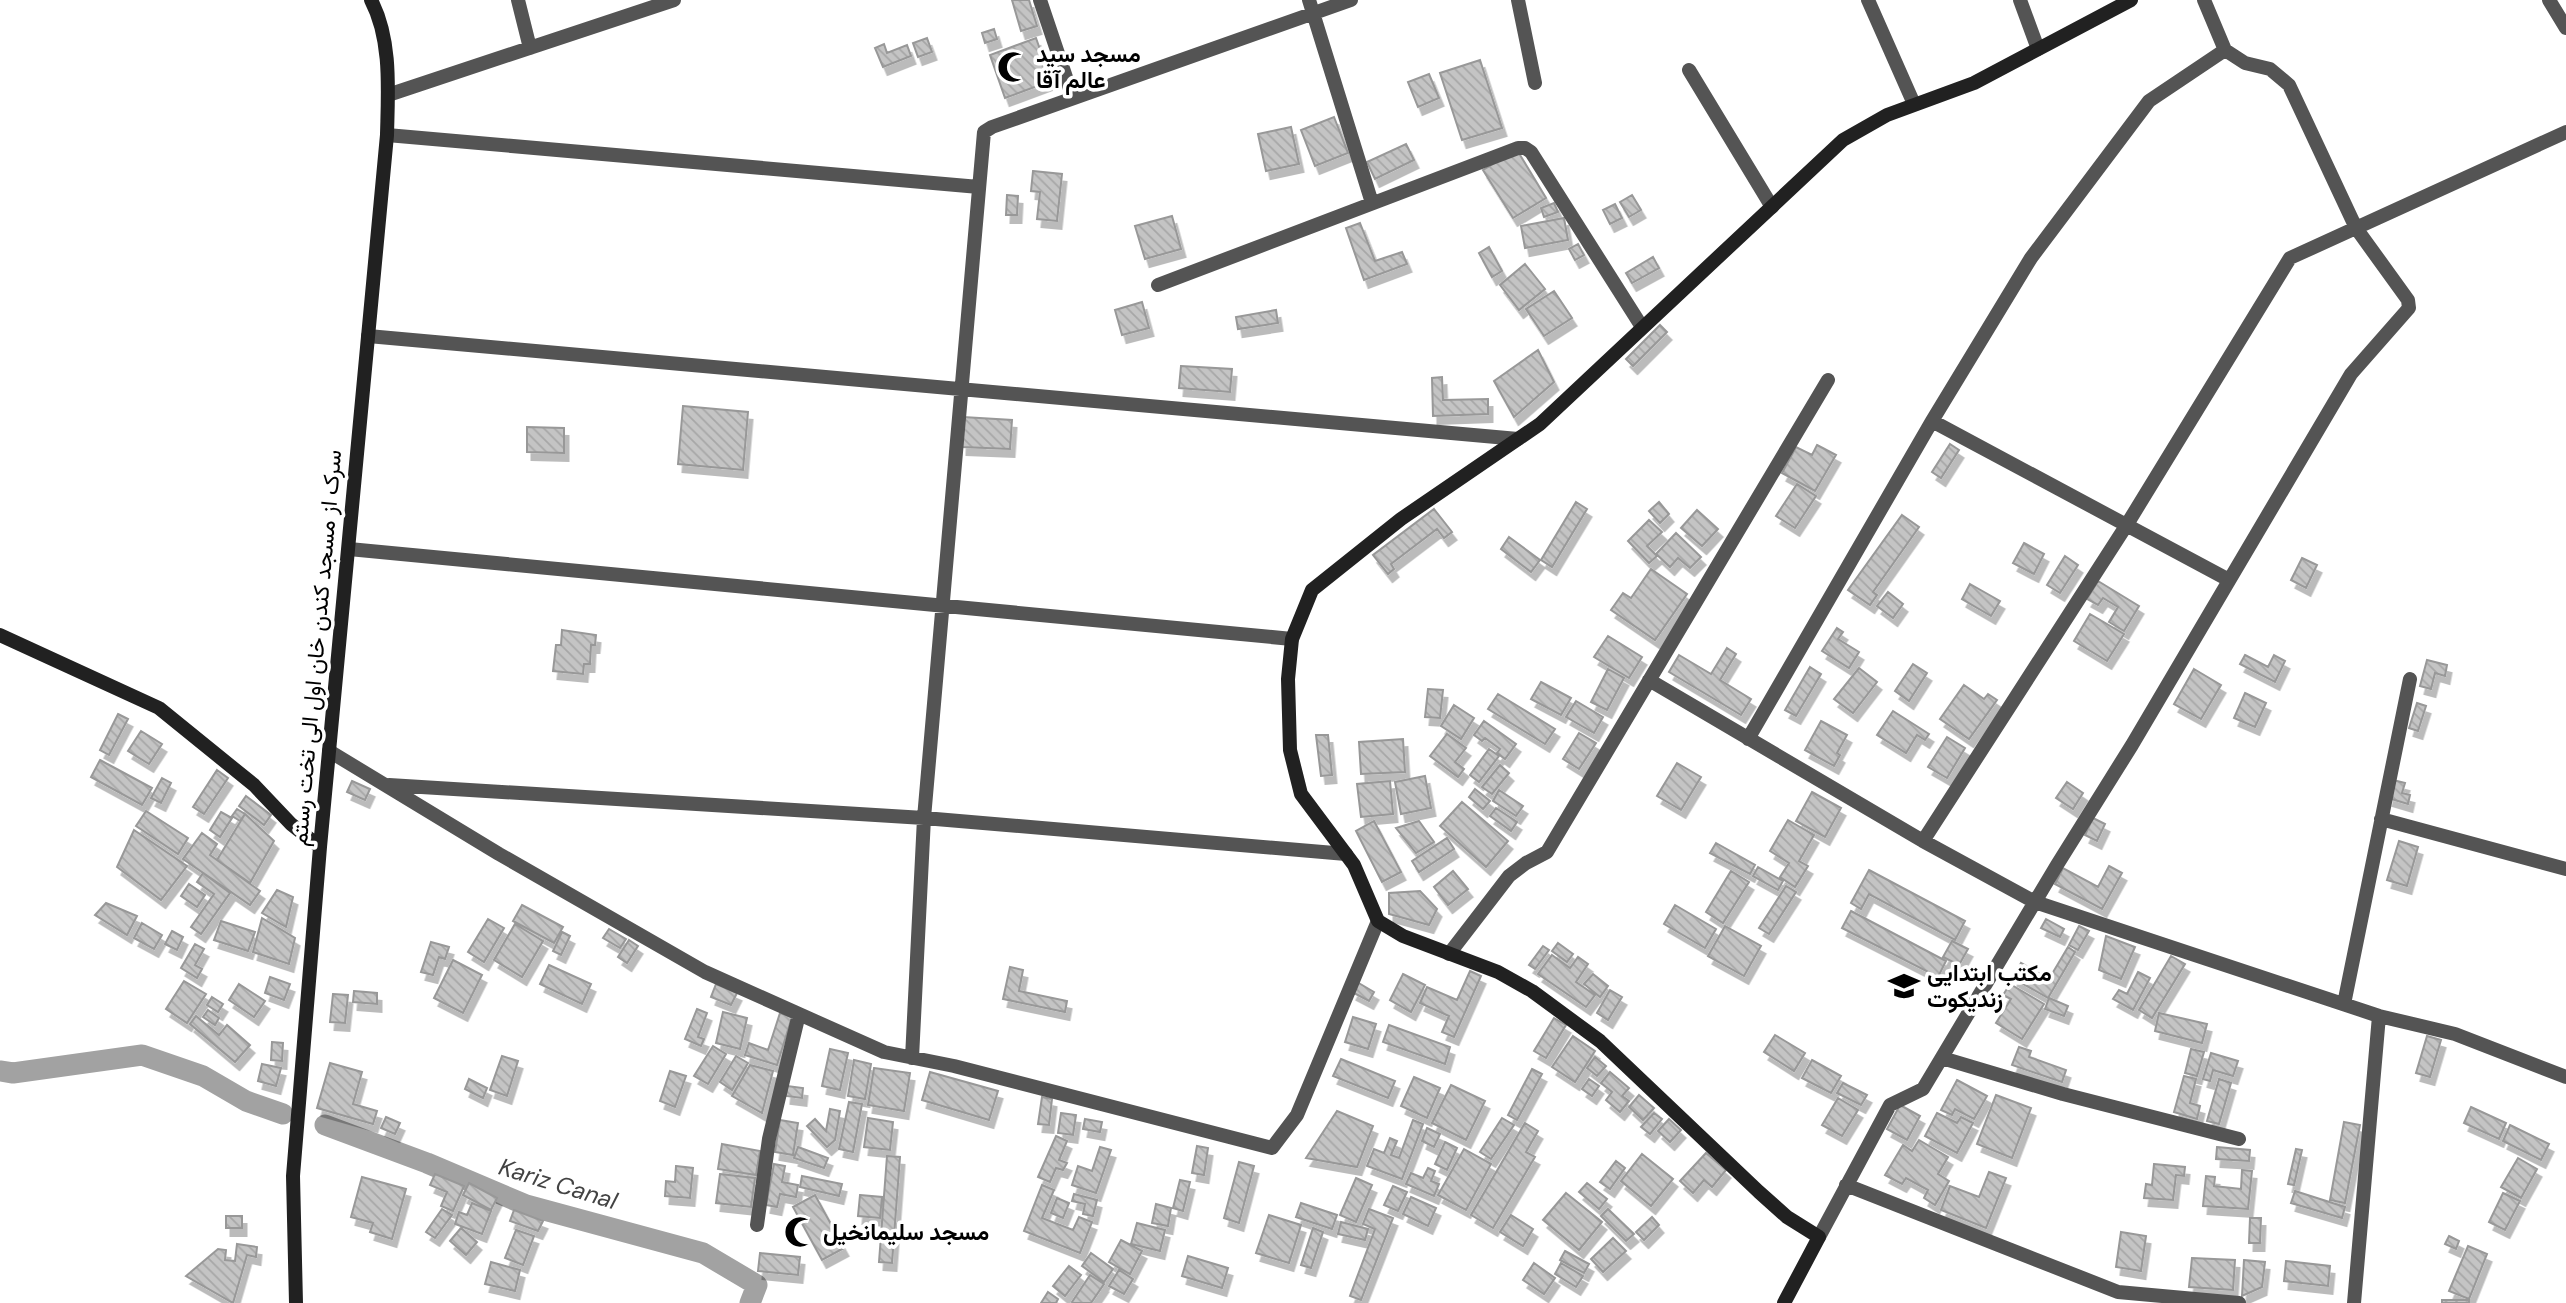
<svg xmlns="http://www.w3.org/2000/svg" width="2566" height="1303" font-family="'DM Sans',Vazirmatn,sans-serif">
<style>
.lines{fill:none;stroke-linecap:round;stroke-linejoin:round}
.canal{stroke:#a2a2a2;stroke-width:21}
.building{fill:url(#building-back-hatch);stroke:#989898;stroke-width:2;filter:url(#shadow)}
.street{stroke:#545454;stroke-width:14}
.secondary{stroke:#212121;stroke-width:14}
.labels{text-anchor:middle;stroke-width:7;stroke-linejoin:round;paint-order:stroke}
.poi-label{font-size:23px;font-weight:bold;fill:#000;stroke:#fff;text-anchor:start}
.street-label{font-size:23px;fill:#000;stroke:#fff}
.water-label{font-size:24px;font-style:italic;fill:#434343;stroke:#fff}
</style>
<defs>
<pattern id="building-back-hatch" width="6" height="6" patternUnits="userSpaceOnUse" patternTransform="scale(1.75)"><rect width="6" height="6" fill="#c4c4c4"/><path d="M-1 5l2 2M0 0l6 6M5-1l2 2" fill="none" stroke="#a7a7a7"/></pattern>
<filter id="shadow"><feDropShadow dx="4.5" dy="8" stdDeviation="0" flood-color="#0004"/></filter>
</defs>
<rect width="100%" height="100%" fill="#fff"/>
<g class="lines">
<!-- canal -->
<path class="canal" d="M0,1071L13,1073L142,1055L203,1076L246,1101L283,1114
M325,1125L427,1163L526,1205L703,1253L757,1285L750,1303"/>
</g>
<!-- building -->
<path class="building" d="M1012,0H1029L1037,26L1021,31Z
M994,29L997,39L985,43L982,33Z
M927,38L932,52L918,57L913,43Z
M1036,38L1051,81L1005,98L990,55Z
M884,44L887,53L907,45L911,56L883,67L875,48Z
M1480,60L1502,128L1462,140L1440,73Z
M1429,74L1439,98L1418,107L1408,82Z
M1334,117L1348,153L1315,166L1301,130Z
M1291,127L1299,164L1266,171L1258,134Z
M1406,144L1414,160L1375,179L1367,162Z
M1517,150L1546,198L1513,218L1483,170Z
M1033,171L1062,174L1057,221L1037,219L1040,192L1031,191Z
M1007,195L1018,196L1017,215H1006Z
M1632,195L1641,210L1629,217L1620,202Z
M1554,203L1558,212L1544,217L1541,208Z
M1615,204L1622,218L1610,224L1603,210Z
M1172,216L1181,249L1145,259L1135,226Z
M1564,218L1568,240L1525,248L1521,226Z
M1360,223L1375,261L1402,252L1407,264L1364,280L1346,228Z
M1578,244L1584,255L1575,260L1569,249Z
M1489,247L1502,271L1492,277L1479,253Z
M1653,257L1659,268L1632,283L1626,273Z
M1525,264L1545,289L1519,310L1500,285Z
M1554,291L1572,318L1544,336L1526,309Z
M1142,302L1149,328L1122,335L1115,310Z
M1276,310L1278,323L1238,329L1236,317Z
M1660,325L1667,332L1633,366L1626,359Z
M1538,350L1554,382L1514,417L1494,381Z
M1181,366L1232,369L1230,392L1179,388Z
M1442,377L1443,400L1488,399V414L1433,416L1432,378Z
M683,406L748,412L743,470L678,464Z
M963,417L1012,420L1010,449L962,447Z
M527,427L564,428V453L527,452Z
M1950,444L1959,450L1941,478L1932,472Z
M1817,445L1836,455L1815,491L1782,473L1796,447L1812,455Z
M1797,484L1816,496L1795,528L1776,516Z
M1576,502L1587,509L1552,567L1541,560Z
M1659,502L1669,514L1660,523L1649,511Z
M1434,509L1452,532L1444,538L1437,529L1391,564L1394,569L1388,574L1373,555Z
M1697,510L1718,529L1702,546L1681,528Z
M1902,515L1919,527L1873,592L1877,595L1870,605L1848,590Z
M1649,520L1662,532L1647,546L1657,556L1649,563L1628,541Z
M1676,533L1701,557L1690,568L1678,558L1670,567L1656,554Z
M1509,537L1540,560L1531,572L1501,549Z
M2024,543L2044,554L2034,574L2013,563Z
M2065,556L2078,565L2060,593L2047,585Z
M2302,558L2317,565L2306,588L2291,580Z
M1651,569L1687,594L1655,640L1611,610L1623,593L1631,598Z
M2098,581L2139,606L2124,631L2109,622L2118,607L2103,598L2098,605L2087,599Z
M1970,584L2000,601L1991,616L1962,599Z
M1888,592L1903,604L1893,618L1877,606Z
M2090,614L2124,634L2107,661L2074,641Z
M1837,628L1843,632L1838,639L1859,652L1849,668L1822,651Z
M562,630L596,635L595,645H591L590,664H584L583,674L553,671L556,645H561Z
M1608,636L1642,657L1629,678L1594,657Z
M1727,648L1736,654L1720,680L1751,699L1741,715L1669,672L1679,655L1711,674Z
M2245,655L2268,667L2274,655L2285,661L2275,682L2240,664Z
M2427,660L2447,665L2445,676L2435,673L2431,689L2420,686Z
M1913,664L1927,673L1909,701L1895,691Z
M1810,667L1821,674L1796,716L1785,710Z
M1859,668L1877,682L1853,713L1834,699Z
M1608,669L1624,678L1607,710L1591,702Z
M2194,669L2221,685L2201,719L2174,704Z
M1541,682L1571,698L1561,715L1531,699Z
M1964,685L1984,699L1988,694L1997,700L1969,739L1940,719Z
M1428,689L1443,690L1440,718L1425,717Z
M2245,693L2266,703L2255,727L2234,718Z
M1498,694L1555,729L1545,744L1488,709Z
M1576,701L1603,717L1594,733L1566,717Z
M2417,703L2426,706L2418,731L2409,728Z
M1454,705L1474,718L1461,739L1441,726Z
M1893,711L1929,734L1925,740L1917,735L1906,753L1877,735Z
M118,714L128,719L109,755L100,750Z
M1484,721L1516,744L1505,759L1497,753L1500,749L1485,738L1482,741L1474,735Z
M1821,721L1847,735L1837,753L1840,755L1834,766L1805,750Z
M141,731L162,744L149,764L128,751Z
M1579,733L1596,743L1579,769L1563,759Z
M1447,734L1466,748L1455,762L1464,769L1458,777L1430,756Z
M1316,735H1328L1332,775L1321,776Z
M1947,737L1965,748L1947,778L1928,767Z
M1403,739L1405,772L1361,774L1359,742Z
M1489,749L1499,756L1479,782L1470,775Z
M100,760L152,788L142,805L91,777Z
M1677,763L1701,777L1681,810L1657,796Z
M1500,765L1509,773L1492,794L1482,787Z
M217,770L228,778L204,814L193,807Z
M1425,776L1431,808L1401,814L1395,782Z
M162,778L171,783L161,803L151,798Z
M2393,780L2405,783L2402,793L2410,795L2408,804L2388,798Z
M352,781L370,789L365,800L347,792Z
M1390,781L1393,814L1361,817L1357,784Z
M2067,782L2083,793L2073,809L2056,798Z
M1475,789L1490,801L1483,809L1469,797Z
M1499,790L1523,806L1516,816L1493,801Z
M1812,792L1841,808L1825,837L1796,821Z
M246,796L271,815L264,825L239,806Z
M1462,802L1508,841L1486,867L1440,826Z
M1496,808L1517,822L1511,831L1490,816Z
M237,809L245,814L240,821L232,816Z
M146,811L188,838L178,854L136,826Z
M221,812L232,818L220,837L210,830Z
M245,814L274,841L250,883L217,860Z
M2093,818L2105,824L2097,841L2085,835Z
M1788,820L1814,835L1799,861L1808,866L1795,887L1780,877L1789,863L1770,851Z
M1374,821L1401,872L1382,882L1356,831Z
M1419,821L1434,842L1416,853L1396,828Z
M134,830L187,866L161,900L117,867Z
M202,833L217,844L210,855L260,891L250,905L183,859Z
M1447,838L1454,849L1419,872L1412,861Z
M2399,841L2418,847L2407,886L2387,880Z
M1716,843L1755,865L1750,874L1710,853Z
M2109,866L2122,873L2102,909L2055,884L2063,868L2098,887Z
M1758,867L1783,881L1778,890L1753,876Z
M1869,870L1965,921L1955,940L1869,894L1861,909L1851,903Z
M1453,871L1468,889L1448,905L1434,887Z
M1731,871L1749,882L1723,923L1706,912Z
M203,873L230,893L201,934L191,927L214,894L197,882Z
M189,884L205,895L197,907L181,896Z
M1786,886L1796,892L1769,934L1759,928Z
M277,890L293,897L286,927L262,913Z
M1420,891L1437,909L1429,925L1389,914V893Z
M106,903L137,916L127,935L95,915Z
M522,905L563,927L554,943L513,921Z
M1675,905L1716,929L1705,948L1664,924Z
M1851,911L1946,961L1938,977L1842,928Z
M262,918L295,938L289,964L253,952Z
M488,919L504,928L484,962L468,952Z
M2046,919L2064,929L2060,937L2041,928Z
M221,921L255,932L248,951L214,940Z
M142,923L162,935L154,949L134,938Z
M515,924L543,941L522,977L494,960Z
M1725,926L1761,946L1744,976L1708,956Z
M2079,926L2089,931L2078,950L2069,945Z
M609,929L626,939L620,948L603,938Z
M172,931L183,937L177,950L165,944Z
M562,932L570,936L561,955L553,951Z
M2106,936L2135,947L2121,979L2099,970Z
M629,940L638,946L627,963L618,957Z
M1952,941L1968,949L1959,965L1943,957Z
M431,942L449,947L445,959L439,957L433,975L421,972Z
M1558,943L1573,954L1567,962L1552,951Z
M195,944L204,949L195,965L202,969L197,978L181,968Z
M1543,946L1549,950L1535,969L1529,965Z
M2068,947L2075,952L2048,998L2013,978L2021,963L2049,979Z
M1552,955L1570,968L1578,957L1588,964L1576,982L1595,995L1586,1007L1538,974Z
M2171,956L2185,964L2152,1018L2139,1010Z
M453,960L482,975L463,1013L434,998Z
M549,965L591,984L582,1004L540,984Z
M1010,967L1023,970L1019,991L1067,1001L1065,1012L1003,999Z
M1470,971L1481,976L1454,1037L1442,1032L1449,1016L1420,1003L1427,987L1457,1000Z
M2138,972L2150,978L2133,1010L2113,999L2119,990L2127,994Z
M1403,974L1425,985L1411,1012L1390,1000Z
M1593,974L1608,986L1600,997L1584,984Z
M270,977L290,984L284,1000L265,993Z
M184,981L206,994L187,1023L166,1009Z
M1357,982L1374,992L1369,1001L1352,992Z
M239,984L265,1001L254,1017L229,1000Z
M716,984L737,993L731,1005L711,997Z
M2010,984L2044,1004L2022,1039L1996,1023L2011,999L2003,995Z
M1610,990L1622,997L1608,1020L1597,1013Z
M354,991L377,993V1004L353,1002Z
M333,994L348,995L345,1023L330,1022Z
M212,997L223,1004L218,1012L207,1005Z
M2049,998L2068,1006L2064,1016L2045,1009Z
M697,1009L707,1013L698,1037L704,1039L701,1046L685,1039Z
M208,1010L219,1018L215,1025L203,1017Z
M723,1012L747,1018L740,1049L716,1043Z
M780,1013L792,1017L777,1065L745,1055L749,1043L768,1050Z
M2159,1013L2207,1024L2202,1043L2155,1031Z
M196,1016L219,1035L227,1025L250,1045L235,1062L190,1024Z
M1353,1017L1376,1024L1368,1049L1345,1042Z
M1554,1018L1566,1025L1546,1058L1534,1051Z
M1389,1025L1450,1047L1445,1064L1383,1042Z
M1775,1035L1805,1053L1794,1071L1764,1052Z
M1573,1036L1595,1051L1575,1082L1552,1067Z
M2427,1036L2441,1040L2430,1077L2416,1073Z
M272,1042L283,1043L282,1061L271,1060Z
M713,1046L726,1054L708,1084L694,1076Z
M2019,1047L2031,1051L2029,1057L2066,1070L2062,1082L2012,1065Z
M830,1049L848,1053L840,1090L822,1086Z
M2191,1049L2204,1052L2197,1076L2185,1073Z
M2211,1053L2238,1061L2233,1076L2213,1070L2210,1081L2203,1079Z
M502,1056L518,1061L507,1096L490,1090Z
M736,1056L748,1063L732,1090L720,1082Z
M1595,1057L1606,1066L1597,1076L1587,1068Z
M1341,1059L1395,1081L1388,1098L1333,1076Z
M854,1060L871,1064L865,1099L848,1096Z
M1812,1060L1841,1076L1831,1093L1802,1078Z
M330,1063L362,1072L353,1104L377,1111L373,1124L317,1108Z
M262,1064L281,1068L276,1086L258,1081Z
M750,1065L773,1071L762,1113L732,1096Z
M874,1068L910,1073L904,1111L868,1105Z
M1532,1069L1542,1074L1517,1120L1508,1115Z
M670,1071L686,1076L675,1107L660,1101Z
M930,1072L998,1091L989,1120L922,1100Z
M1610,1072L1629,1088L1622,1096L1629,1101L1620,1112L1606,1100L1612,1092L1601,1083Z
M2184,1076L2196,1079L2190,1103L2200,1106L2197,1119L2174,1112Z
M1414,1077L1440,1088L1427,1118L1401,1106Z
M469,1079L487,1088L483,1098L465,1089Z
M1589,1079L1599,1086L1592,1096L1582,1089Z
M2219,1079L2231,1083L2219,1124L2207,1121Z
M1957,1080L1987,1096L1974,1119L1955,1109L1952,1115L1941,1110Z
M1843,1083L1867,1095L1861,1105L1837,1093Z
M1451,1085L1485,1101L1466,1140L1432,1123Z
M787,1086L803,1088L802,1098L786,1096Z
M1639,1095L1654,1108L1643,1120L1629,1107Z
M1996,1095L2031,1108L2012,1158L1977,1144Z
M1042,1097L1052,1099L1049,1125L1038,1124Z
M1838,1098L1858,1110L1842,1136L1822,1125Z
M849,1102L862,1104L853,1152L839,1149Z
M1900,1105L1920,1116L1907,1140L1887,1129Z
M2471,1107L2506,1123L2499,1139L2464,1123Z
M830,1109L840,1111L835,1140L827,1147L807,1126L815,1119L826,1131Z
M1337,1111L1373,1126L1357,1167L1306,1158Z
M1061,1113L1076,1115L1073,1135L1058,1133Z
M1654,1113L1662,1119L1650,1134L1641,1127Z
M1937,1113L1957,1123L1961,1117L1973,1123L1957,1153L1925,1136Z
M386,1117L400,1123L395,1134L381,1128Z
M868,1118L893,1122L890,1150L864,1147Z
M1502,1118L1514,1125L1491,1159L1480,1152Z
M1085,1119L1102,1122L1100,1132L1083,1129Z
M1669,1119L1681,1130L1670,1142L1658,1131Z
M780,1120L798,1123L793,1155L775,1152Z
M1413,1120L1423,1124L1402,1179L1367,1166L1374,1149L1384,1153L1390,1138L1397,1141L1391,1155L1399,1158Z
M2344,1122L2360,1125L2345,1203L2330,1200Z
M1525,1123L1538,1131L1526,1152L1535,1157L1493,1228L1471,1215Z
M2510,1125L2549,1144L2541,1160L2503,1141Z
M1427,1128L1440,1134L1434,1147L1422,1141Z
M1056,1136L1067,1141L1059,1160L1067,1163L1063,1170L1056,1168L1050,1182L1038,1177Z
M1919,1140L1948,1157L1938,1174L1949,1181L1935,1205L1924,1198L1928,1190L1906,1178L1902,1184L1885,1175L1903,1145L1912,1151Z
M1445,1142L1457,1148L1447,1170L1435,1164Z
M722,1144L760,1151L756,1175L718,1169Z
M1197,1146L1208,1148L1204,1175L1192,1173Z
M798,1147L828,1158L824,1168L794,1158Z
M1100,1147L1111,1150L1096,1193L1072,1185L1078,1166L1092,1171Z
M2217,1147L2250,1150L2249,1161L2216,1159Z
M1464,1149L1491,1164L1466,1210L1438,1195Z
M2296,1149L2302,1150L2294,1185L2288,1184Z
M1706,1153L1726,1170L1712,1187L1704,1180L1693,1193L1680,1181Z
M1642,1154L1673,1179L1651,1206L1621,1181Z
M887,1156L900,1157L892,1263L879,1262Z
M2518,1158L2537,1169L2521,1198L2501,1187Z
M1616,1161L1625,1168L1610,1189L1600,1182Z
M1239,1162L1254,1166L1239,1223L1224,1218Z
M774,1164L785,1166L782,1182L798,1185L796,1197L780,1194L777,1207L766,1205Z
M2154,1164L2185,1167L2184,1176L2176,1175L2173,1200L2144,1198L2146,1184L2152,1185Z
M676,1166L693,1168L690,1198L665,1196L666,1181L675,1182Z
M1428,1168L1435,1171L1431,1181L1439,1184L1434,1196L1406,1184L1411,1173L1423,1178Z
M2242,1170L2252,1171L2248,1209L2203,1206L2206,1176L2215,1177L2214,1186L2241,1189Z
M1989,1172L2006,1178L1986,1228L1941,1210L1950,1186L1979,1197Z
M435,1174L464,1186L453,1211L441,1206L447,1192L430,1185Z
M720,1174L755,1178L751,1207L716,1203Z
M802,1176L842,1184L839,1196L800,1187Z
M362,1177L406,1189L392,1239L370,1232L373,1223L351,1217Z
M1356,1178L1372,1185L1356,1222L1340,1215Z
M1180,1180L1190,1182L1183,1211L1173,1208Z
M469,1183L497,1198L491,1210L463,1195Z
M1587,1183L1607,1199L1599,1209L1579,1192Z
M1042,1185L1054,1190L1042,1218L1073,1230L1079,1217L1092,1222L1080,1253L1024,1231Z
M1393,1186L1407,1192L1398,1211L1384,1205Z
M2295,1191L2345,1207L2342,1218L2291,1203Z
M1566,1193L1602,1222L1579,1250L1543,1220Z
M2503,1193L2520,1201L2505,1230L2489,1222Z
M1074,1194L1097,1200L1093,1216L1083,1214L1085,1204L1072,1201Z
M815,1195L844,1248L822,1260L793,1207Z
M860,1195L882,1197L880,1218L858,1216Z
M1411,1197L1436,1208L1428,1226L1403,1214Z
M1057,1198L1069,1203L1063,1218L1051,1213Z
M472,1203L491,1211L482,1234L455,1224L459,1212L467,1215Z
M1301,1203L1337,1215L1332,1229L1296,1217Z
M1156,1204L1171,1208L1168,1226L1152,1223Z
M442,1209L452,1215L435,1238L426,1232Z
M1369,1209L1393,1218L1361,1300L1350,1296L1375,1229L1363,1224Z
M1608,1209L1634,1234L1626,1241L1601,1216Z
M514,1210L543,1221L538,1231L510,1221Z
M1269,1215L1301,1225L1289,1263L1256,1253Z
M1511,1215L1533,1229L1523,1246L1500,1232Z
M226,1216H242V1228H226Z
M1652,1217L1659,1225L1644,1240L1636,1232Z
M2250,1218H2261L2260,1243H2249Z
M1341,1222L1368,1229L1365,1240L1338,1234Z
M1137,1223L1165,1230L1160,1251L1131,1244Z
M461,1228L477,1242L466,1255L450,1241Z
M1313,1228L1323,1232L1311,1268L1301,1265Z
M516,1230L534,1236L523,1265L505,1258Z
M2121,1232L2146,1236L2141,1271L2116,1267Z
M2449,1236L2459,1241L2456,1249L2445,1244Z
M1613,1238L1626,1251L1603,1272L1591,1259Z
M1121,1240L1142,1251L1130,1274L1109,1262Z
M237,1244L257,1247L256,1257L247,1255L233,1303L186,1276L218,1249L226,1250L225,1260L235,1261Z
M2468,1246L2487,1254L2469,1299L2449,1291Z
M1565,1251L1589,1264L1584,1273L1560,1260Z
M760,1253L800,1257L798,1275L758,1271Z
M1091,1253L1113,1269L1104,1282L1082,1266Z
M1188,1256L1228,1268L1222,1288L1182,1276Z
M2192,1258L2235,1260L2233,1290L2189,1287Z
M2244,1260L2265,1262L2262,1287L2242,1296Z
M2286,1261L2330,1266L2328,1286L2284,1281Z
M491,1262L520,1270L515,1291L485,1284Z
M1534,1263L1555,1278L1544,1294L1523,1280Z
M1561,1263L1583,1276L1576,1287L1555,1274Z
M1069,1266L1081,1275L1065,1296L1053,1286Z
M1119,1270L1133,1279L1124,1294L1109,1286Z
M1090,1275L1104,1284L1091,1303H1073L1072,1302Z
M1048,1292L1058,1299L1056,1303H1041Z
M2442,1300H2469V1303H2442Z"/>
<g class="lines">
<!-- street -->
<path class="street" d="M518,0L530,48
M1040,0L1073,98
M1309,0L1372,203
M1518,0L1535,83
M1868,0L1914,104
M2020,0L2038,49
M2549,0L2566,28
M1689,70L1772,207
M388,95L674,0
M387,135L979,187
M1158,285L1518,148H1525L1531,152L1642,327
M368,336L1518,439
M1932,421L2229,580
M349,549L1292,639
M1649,680L1923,841L2035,902L2379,1016L2455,1034L2566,1077
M1748,739L1932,421L2031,258L2149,101L2225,50
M329,751L499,854L705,972L884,1052L954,1066L1272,1148L1297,1115L1378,921
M389,785L924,818L1346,854
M2381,819L2566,869
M1923,841L2126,526L2290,258L2566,132
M1449,954L1509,876L1526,863L1547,852L1828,380
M2344,1004L2410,679
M912,1058L924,818L984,132L992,127L1351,0
M1942,1058L2063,1094L2239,1139
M1846,1185L2118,1292L2239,1303
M757,1225L769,1139L799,1014
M1819,1237L1890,1105L1923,1089L2057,865L2132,745L2351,374L2409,308L2408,300L2356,228L2289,85L2270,69L2245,63L2225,50L2204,0
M2354,1303L2379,1016"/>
<!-- secondary -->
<path class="secondary" d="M0,635L159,708L254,785L291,824L320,847
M296,1303L293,1176L320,847L387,135C388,91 392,40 371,0
M1784,1303L1819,1237L1787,1217L1759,1192L1600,1041L1532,991L1498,972L1403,936L1378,921L1354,865L1301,794L1290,750L1288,679L1292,639L1312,590L1401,519L1540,424L1843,140L1887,115L1974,83L2131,0"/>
</g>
<!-- icons -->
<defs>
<symbol id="mosque-bare" viewBox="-9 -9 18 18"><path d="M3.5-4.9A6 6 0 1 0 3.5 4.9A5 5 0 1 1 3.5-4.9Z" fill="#000" stroke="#fff" stroke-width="2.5" paint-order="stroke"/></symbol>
<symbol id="school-bare" viewBox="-9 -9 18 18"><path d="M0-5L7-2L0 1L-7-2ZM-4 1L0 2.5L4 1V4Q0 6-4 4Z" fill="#000" stroke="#fff" stroke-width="2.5" paint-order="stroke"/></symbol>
</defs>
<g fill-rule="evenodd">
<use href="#mosque-bare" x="991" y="45" width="44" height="44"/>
<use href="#school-bare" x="1882" y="964" width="44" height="44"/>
<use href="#mosque-bare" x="778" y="1210" width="44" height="44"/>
</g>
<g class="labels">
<!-- poi labels -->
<g class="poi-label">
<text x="1036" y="62">مسجد سید<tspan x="1036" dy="26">عالم آقا</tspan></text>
<text x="1927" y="981">مکتب ابتدایی<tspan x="1927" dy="26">زندیکوت</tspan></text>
<text x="823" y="1240">مسجد سلیمانخیل</text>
</g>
<!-- street labels -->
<g class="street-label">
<text transform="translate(316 648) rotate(-85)" y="8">سرک از مسجد کندن خان اول الی تخت رستم</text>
</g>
<!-- water labels -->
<g class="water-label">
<text transform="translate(558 1184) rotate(17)" y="8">Kariz Canal</text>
</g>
</g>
</svg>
